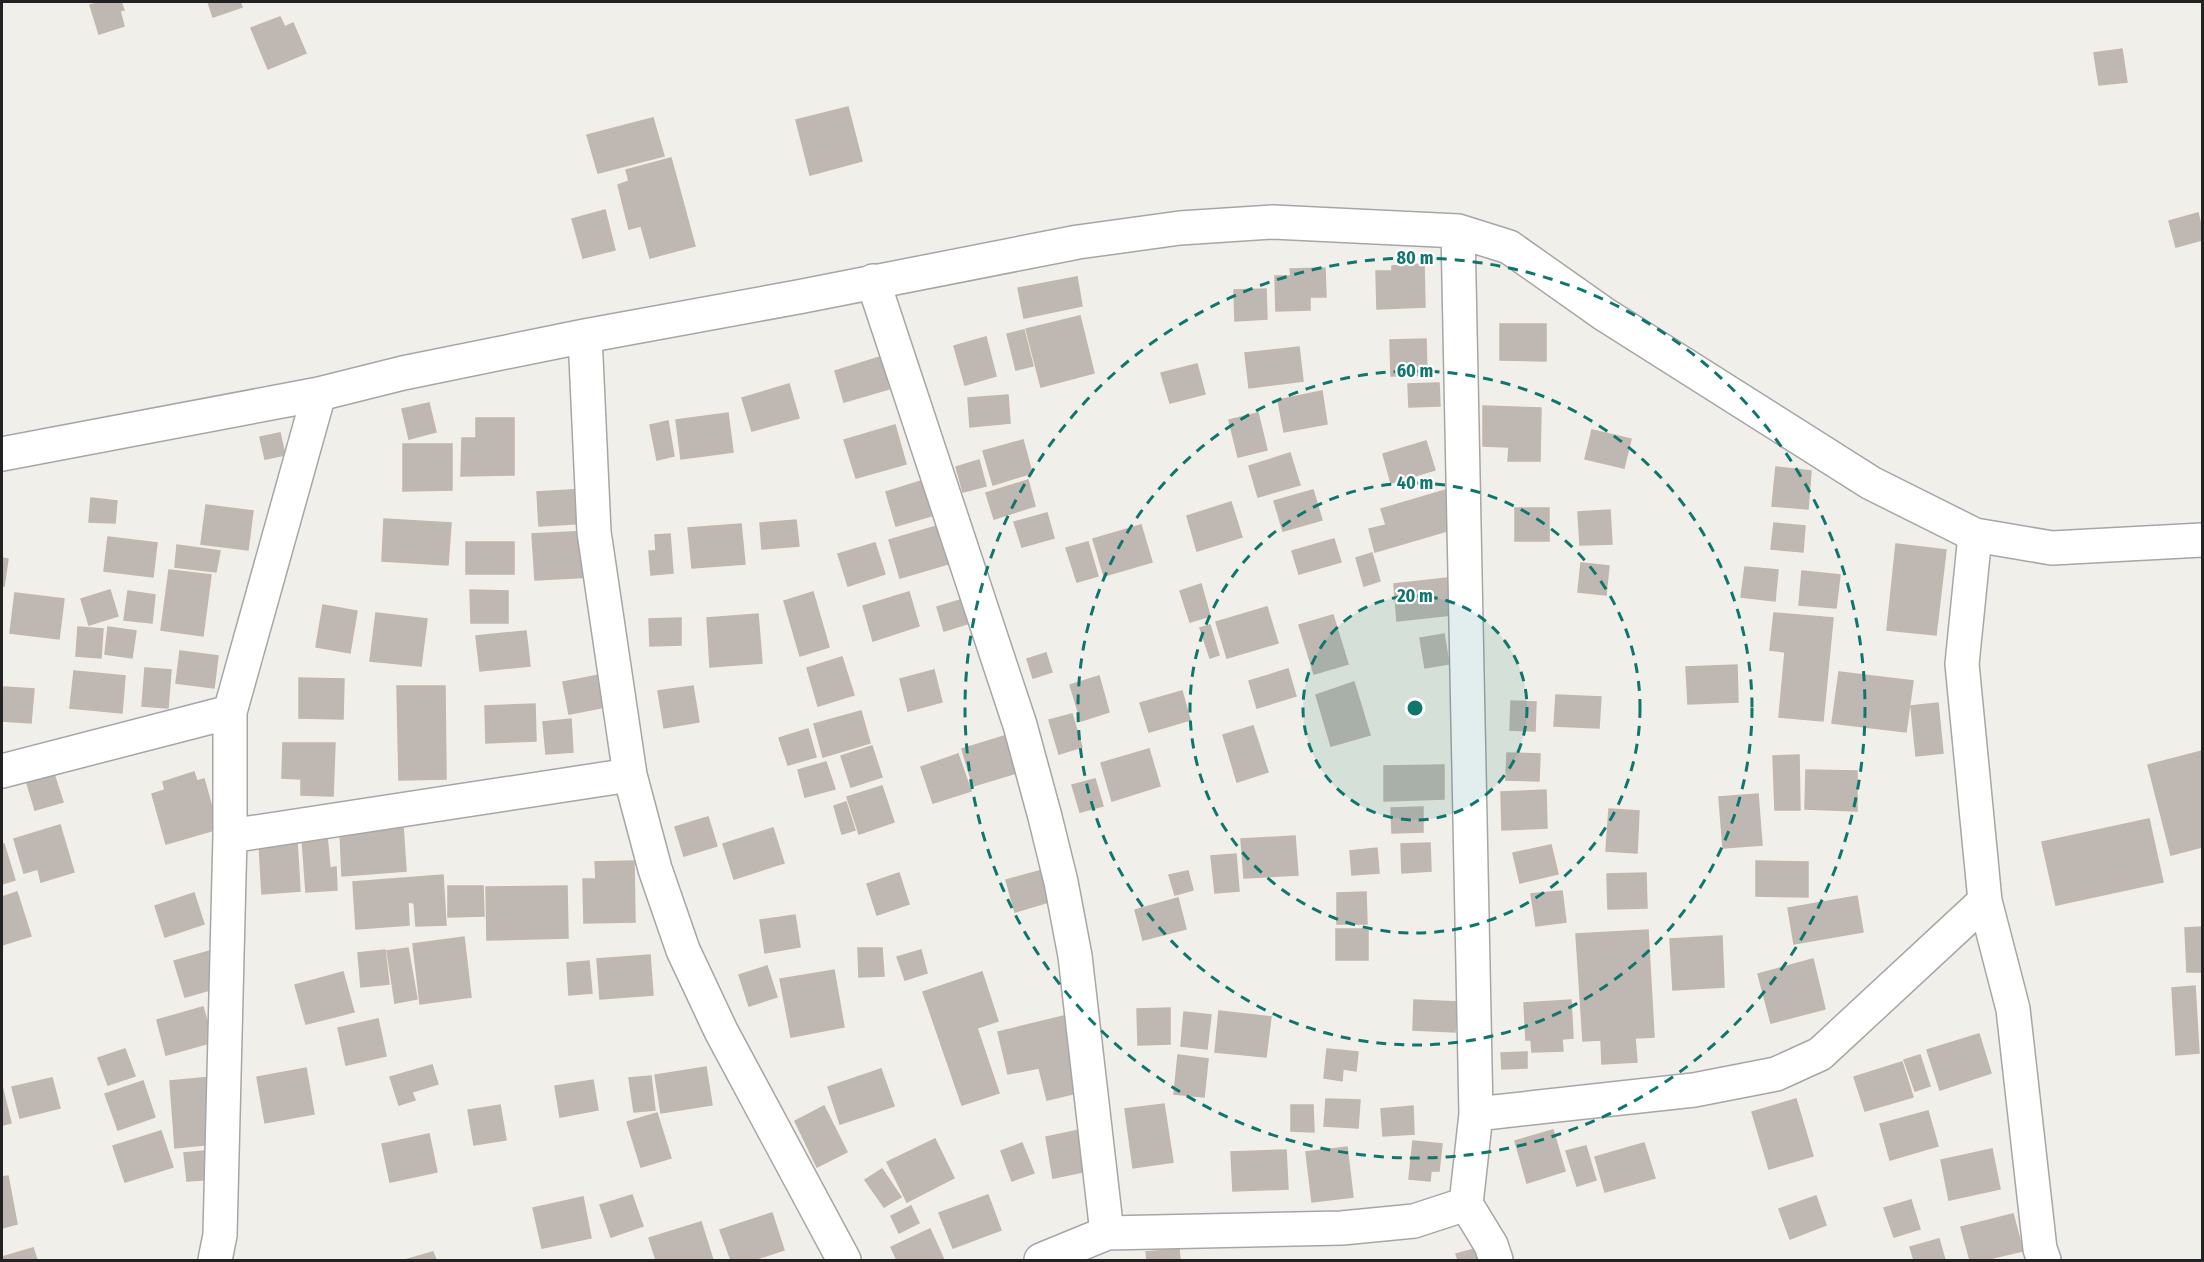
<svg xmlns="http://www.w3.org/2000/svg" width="2204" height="1262" font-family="'Fira Sans Condensed',sans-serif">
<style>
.building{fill:#bfb8b2;stroke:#c3b7ac;stroke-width:1.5}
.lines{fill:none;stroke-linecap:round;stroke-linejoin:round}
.street-casing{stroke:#a6a6a6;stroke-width:36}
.street{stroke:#fff;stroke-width:33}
.ring{fill:none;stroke:#0f766e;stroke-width:3;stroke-dasharray:10 8}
.centre{fill:#0f766e;stroke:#fff;stroke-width:3}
.ring-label{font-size:18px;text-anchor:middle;font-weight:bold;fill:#0f766e;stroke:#fff;stroke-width:4.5;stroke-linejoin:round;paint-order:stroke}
</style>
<rect width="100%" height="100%" fill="#f1efe9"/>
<!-- building -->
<path class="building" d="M103,2H121L124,10L120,11L124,26L99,34L90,5Z
M208,2H240L242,7L213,17Z
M280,17L285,27L293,23L306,53L268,69L251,28Z
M2122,49L2127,82L2099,85L2094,53Z
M848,107L862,161L810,175L796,120Z
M653,118L664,156L598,173L587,135Z
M671,158L695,246L650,258L641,226L629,229L618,185L629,181L626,170Z
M605,210L615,250L583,258L572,219Z
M2198,213L2202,230V240L2176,247L2169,221Z
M1424,264L1425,307L1377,309L1376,271H1392V266Z
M1325,268L1326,297H1310V310L1276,311L1275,276H1291L1290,269Z
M1077,277L1082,306L1024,318L1018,288Z
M1266,289L1267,319L1235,321L1234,290Z
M1080,316L1094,373L1041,387L1026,329Z
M1500,324H1546V361L1500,360Z
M1024,330L1033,366L1016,370L1007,334Z
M986,337L996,376L965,385L954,346Z
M1426,339L1427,375L1391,376L1390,340Z
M1299,347L1303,381L1249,388L1245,353Z
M880,357L889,389L844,402L835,371Z
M1197,364L1205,394L1170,403L1161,373Z
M1439,383L1440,406L1409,407L1408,384Z
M789,384L799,418L752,431L742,398Z
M1322,391L1327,424L1284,432L1278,400Z
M1008,395L1010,423L970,427L968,398Z
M429,403L436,432L409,439L402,409Z
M1483,406L1541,408L1540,461H1508L1509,447L1483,446Z
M728,413L733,452L681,459L676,420Z
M1258,413L1267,450L1238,457L1229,420Z
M476,418H514V475L461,476L462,438H476Z
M668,421L674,456L657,460L650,425Z
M895,425L906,464L856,478L844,440Z
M1592,430L1631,439L1624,468L1585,459Z
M280,433L285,455L265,459L260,437Z
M1023,440L1032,473L993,485L983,451Z
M1426,441L1435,470L1391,483L1383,454Z
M403,444H452V490L403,491Z
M1290,453L1300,485L1258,497L1249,466Z
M979,460L986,486L963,492L956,467Z
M1776,467L1811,471L1808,509L1772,506Z
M1028,480L1035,506L994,519L986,493Z
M921,481L931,516L896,526L886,492Z
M586,489L589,523L539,526L537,492Z
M1313,490L1322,520L1283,531L1274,501Z
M1446,490L1457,528L1375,552L1369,529L1386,525L1381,509Z
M91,498L117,501L115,523L89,522Z
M1231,502L1242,537L1197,551L1187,516Z
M206,505L253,511L248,550L201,544Z
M1515,508H1549V541H1515Z
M1610,510L1612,544L1580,545L1578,512Z
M1047,513L1054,538L1022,547L1014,522Z
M384,519L451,523L448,565L382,561Z
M796,520L799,546L762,549L760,523Z
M1774,523L1805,526L1803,552L1771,549Z
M741,524L745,564L692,568L688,528Z
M1141,525L1152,562L1104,576L1093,539Z
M937,526L948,564L900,578L889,540Z
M590,531L592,577L535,580L532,534Z
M670,534L673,573L651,575L649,551H656L655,535Z
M108,537L157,543L153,577L104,571Z
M1334,539L1341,562L1299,574L1292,551Z
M466,542H514V574H466Z
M1088,542L1098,576L1077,582L1066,548Z
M875,543L885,574L848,586L838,554Z
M1896,544L1946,550L1936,635L1887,630Z
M177,545L220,551L216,572L175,567Z
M1372,553L1380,581L1364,586L1356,558Z
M2,558L8,559L4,586L2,585Z
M1581,563L1609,566L1606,595L1578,592Z
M1745,567L1778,570L1775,601L1741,597Z
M169,570L211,575L203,636L161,630Z
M1802,571L1840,575L1836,608L1799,605Z
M1447,578L1451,615L1397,621L1394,584Z
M1201,584L1210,616L1190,622L1180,591Z
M110,590L118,616L89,625L81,599Z
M470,590L508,591V623H471Z
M128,591L155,595L152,623L124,620Z
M813,592L829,647L800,656L784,601Z
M909,592L919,626L873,641L863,606Z
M15,593L64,599L59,639L10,633Z
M967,598L973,622L944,631L937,607Z
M323,605L357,611L350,653L316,647Z
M1267,607L1278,643L1227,658L1216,622Z
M376,613L427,619L421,666L370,661Z
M1774,613L1833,618L1823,721L1779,717L1785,652L1770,650Z
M758,614L762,663L710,667L707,618Z
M1333,615L1348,664L1314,674L1299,625Z
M681,618V645L650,646L649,619Z
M1210,625L1219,655L1210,658L1200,628Z
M78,627L103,629L101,658L76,656Z
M108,627L136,631L132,658L105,654Z
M526,631L530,666L480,671L476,636Z
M1444,634L1449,664L1425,668L1420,638Z
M180,651L218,656L214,688L176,683Z
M1046,653L1052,672L1033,678L1027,659Z
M842,657L854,695L818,706L807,668Z
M1737,665L1738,702L1688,704L1686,667Z
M145,668L171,670L168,708L142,706Z
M1288,669L1296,696L1257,708L1249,681Z
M934,670L942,702L908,711L900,679Z
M74,671L125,676L122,713L70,708Z
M1839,672L1913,681L1906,732L1832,723Z
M610,673L616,705L569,714L563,682Z
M1099,676L1109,712L1081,721L1070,685Z
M299,678L344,679L343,719L299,718Z
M1354,682L1370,735L1331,746L1316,695Z
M397,686H445L446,779L399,780Z
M693,686L699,722L664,728L658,691Z
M4,687L34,689L31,723L2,721Z
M1182,691L1190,720L1149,732L1140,703Z
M1556,695L1601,697L1599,728L1554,726Z
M1511,701L1536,702L1535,731L1510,730Z
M1938,703L1943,753L1916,756L1911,706Z
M535,704L536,741L486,743L485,706Z
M861,711L870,743L823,757L814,724Z
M1072,714L1082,747L1059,754L1049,720Z
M571,719L573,752L546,754L543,722Z
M1253,726L1268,772L1237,782L1223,735Z
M808,729L816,757L788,765L779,738Z
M1014,733L1026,770L973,786L962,749Z
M283,743H335L333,796L301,795V779L282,778Z
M872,746L882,777L851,787L841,756Z
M1149,749L1160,786L1112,801L1101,763Z
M2202,751V847L2171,855L2148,765Z
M1507,753L1540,754L1539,781L1506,780Z
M958,754L971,791L933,803L921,767Z
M1799,755L1800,810H1775L1773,756Z
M826,762L835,789L805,797L798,770Z
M1444,765V799L1384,801V766Z
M1806,770L1857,771V811L1805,809Z
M53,771L63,802L35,810L26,780Z
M194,772L197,781L204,779L218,829L166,844L152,794L165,790L163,782Z
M1095,779L1103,806L1080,812L1072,785Z
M882,786L894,822L859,834L847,797Z
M1546,790L1547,828L1502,830L1501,792Z
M1758,794L1762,845L1723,848L1719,797Z
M846,802L855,830L842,834L834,806Z
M1423,807V832L1392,833L1391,808Z
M1609,809L1639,811L1637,853L1606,851Z
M708,817L717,846L684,856L675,827Z
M2149,819L2163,882L2056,905L2042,842Z
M60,825L74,872L41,882L38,869L24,873L14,839Z
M403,826L406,871L342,876L340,830Z
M773,828L784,863L734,879L723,844Z
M327,836L330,868L336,867L337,890L306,892L302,838Z
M1295,836L1298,875L1244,878L1241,839Z
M297,841L300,891L262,894L259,843Z
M1430,843L1431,871L1402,873L1401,844Z
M4,844L15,880L2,884V845Z
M1551,845L1558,874L1520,883L1513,853Z
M1377,848L1379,873L1352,875L1350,851Z
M1236,854L1239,891L1215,893L1211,856Z
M634,861L635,922L584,923L583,879H596L595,862Z
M1756,861L1808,862V897L1756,896Z
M1050,868L1059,899L1015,912L1006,880Z
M1188,871L1193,890L1175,895L1169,875Z
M899,873L909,904L877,915L867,884Z
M1646,873L1647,908L1608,909L1607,874Z
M443,875L446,925L416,926L414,903L408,902L409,925L356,929L353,882Z
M448,886H483L484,916L448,917Z
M567,886L568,938L487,940L486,887Z
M1562,891L1566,922L1536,926L1531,894Z
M17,892L31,936L2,945V897Z
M1366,892L1367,924H1337V893Z
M194,893L204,924L165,937L155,906Z
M1857,896L1863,932L1794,944L1788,908Z
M1178,898L1186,929L1143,940L1135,910Z
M795,915L800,947L765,953L760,920Z
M2202,927V972H2187L2185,928Z
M1336,929H1368V960H1336Z
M1648,930L1654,1037L1635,1038L1637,1062L1602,1064L1601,1040L1583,1041L1576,934Z
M1722,936L1724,987L1673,990L1670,939Z
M464,937L471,997L420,1004L413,944Z
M408,948L417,999L395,1003L387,951Z
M858,948H882L884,976L859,977Z
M385,950L389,984L361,987L358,953Z
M921,950L927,973L905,980L897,957Z
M210,951L220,987L185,997L174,961Z
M650,955L653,995L600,999L597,959Z
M1813,959L1825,1009L1771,1023L1758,974Z
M589,961L592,993L569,995L567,963Z
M767,966L777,997L749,1006L739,975Z
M834,970L844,1027L791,1037L780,979Z
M343,972L354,1012L306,1024L295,985Z
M982,972L998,1021L977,1028L999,1093L962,1105L923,992Z
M2195,986L2199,1053L2176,1055L2172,988Z
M1414,1000L1457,1002L1455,1032L1413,1030Z
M1571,1000L1573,1038L1562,1039L1563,1051L1532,1052L1531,1040H1526L1524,1003Z
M203,1007L213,1042L166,1055L157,1020Z
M1170,1008V1044L1138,1045L1137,1009Z
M1219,1011L1271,1017L1266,1057L1215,1052Z
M1184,1012L1211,1015L1207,1049L1181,1046Z
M1064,1016L1081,1092L1047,1100L1039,1068L1008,1074L998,1032Z
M378,1019L386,1056L346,1065L338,1028Z
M1979,1034L1991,1073L1940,1090L1927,1050Z
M125,1049L135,1076L108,1085L98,1058Z
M1327,1049L1358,1052L1356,1071L1343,1069L1342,1081L1324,1078Z
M1527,1052V1068L1502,1069L1501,1053Z
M1178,1055L1208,1059L1204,1097L1174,1094Z
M1920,1055L1930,1086L1915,1091L1904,1060Z
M1902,1062L1913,1097L1865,1111L1854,1077Z
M432,1065L438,1084L412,1092L415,1100L399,1105L390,1077Z
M706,1067L712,1105L661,1113L655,1075Z
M306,1068L314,1114L265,1123L257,1077Z
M881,1069L894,1106L840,1124L828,1087Z
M651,1076L655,1110L634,1112L629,1078Z
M212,1077L213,1144L175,1148L170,1081Z
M52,1078L60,1108L20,1118L12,1087Z
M593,1080L598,1110L560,1117L555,1086Z
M143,1081L155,1117L118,1130L105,1094Z
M2,1086L11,1123L2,1125Z
M1326,1099L1360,1100L1358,1128L1324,1126Z
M1796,1099L1813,1156L1769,1169L1752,1112Z
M1164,1104L1173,1162L1133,1168L1125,1109Z
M500,1105L506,1140L474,1145L468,1110Z
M1291,1105H1313L1314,1132L1291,1131Z
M824,1106L847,1152L817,1167L795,1121Z
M1413,1106L1414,1134L1383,1136L1381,1109Z
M1928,1111L1938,1146L1890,1160L1880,1124Z
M657,1113L671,1158L641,1167L627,1122Z
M1080,1130L1088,1171L1053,1178L1046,1137Z
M1553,1130L1565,1171L1527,1183L1515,1141Z
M161,1131L173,1167L125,1182L113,1146Z
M429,1134L437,1172L390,1182L382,1144Z
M935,1139L954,1178L907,1202L887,1162Z
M1413,1141L1442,1144L1439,1171H1431L1430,1181L1409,1179Z
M1022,1143L1034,1173L1012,1181L1001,1151Z
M1644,1143L1655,1178L1605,1192L1595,1157Z
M1586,1146L1596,1180L1577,1186L1566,1151Z
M1347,1147L1353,1197L1312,1202L1306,1152Z
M1992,1149L2000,1189L1949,1200L1941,1160Z
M214,1150L216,1179L187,1181L184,1153Z
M1286,1150L1288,1189L1233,1191L1231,1152Z
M882,1169L901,1197L884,1207L865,1180Z
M8,1176L17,1224L2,1228V1177Z
M632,1195L643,1226L611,1237L600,1205Z
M988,1195L1001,1230L953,1248L939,1213Z
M1816,1196L1826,1225L1790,1239L1779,1209Z
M583,1197L591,1238L542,1248L533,1208Z
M1911,1200L1920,1229L1894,1237L1884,1208Z
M911,1206L919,1223L899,1233L891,1216Z
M772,1213L784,1250L753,1260H731L720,1230Z
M2013,1214L2023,1251L1984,1260H1970L1961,1227Z
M701,1222L713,1260H656L649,1238Z
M930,1229L944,1260H897L891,1247Z
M1939,1239L1945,1260H1914L1910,1247Z
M33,1248L37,1260H2V1257Z
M1179,1249L1180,1260H1147L1146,1252Z
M1475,1249L1478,1260H1458L1456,1254Z
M433,1252L436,1260H405Z"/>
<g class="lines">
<defs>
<path id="street" d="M1458,231L1476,1114L1466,1204L1491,1245L1496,1260
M873,281L1020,725L1045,817L1061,882L1075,956L1107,1233
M585,336L594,532L630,775L655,869L683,950L721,1031L844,1260
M2,454L319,394L403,373L585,336L798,297L1078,242L1180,228L1273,222L1458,231L1509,247L1604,314L1871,483L1975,535L2052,548L2202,540
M1975,535L1962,664L1985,901L2013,1009L2040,1249L2044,1260
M2,771L230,712
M230,836L630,775
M1476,1114L1694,1090L1776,1074L1820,1054L1985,901
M215,1260L220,1235L230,836V712L319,394
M1041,1260L1107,1233L1342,1228L1414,1221L1466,1204"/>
</defs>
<!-- street casing -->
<use href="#street" class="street-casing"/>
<!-- street -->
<use href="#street" class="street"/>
</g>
<!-- distance rings -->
<circle cx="1415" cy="708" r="112" fill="#0f766e" fill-opacity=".12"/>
<g class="ring">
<circle cx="1415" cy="708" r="112"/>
<circle cx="1415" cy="708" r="225"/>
<circle cx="1415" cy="708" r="337"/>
<circle cx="1415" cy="708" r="450"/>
</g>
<circle cx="1415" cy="708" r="9" class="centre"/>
<g class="ring-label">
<text x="1415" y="264">80 m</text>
<text x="1415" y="377">60 m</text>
<text x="1415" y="489">40 m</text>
<text x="1415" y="602">20 m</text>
</g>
<!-- border -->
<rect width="2204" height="1262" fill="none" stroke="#222222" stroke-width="6"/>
</svg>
